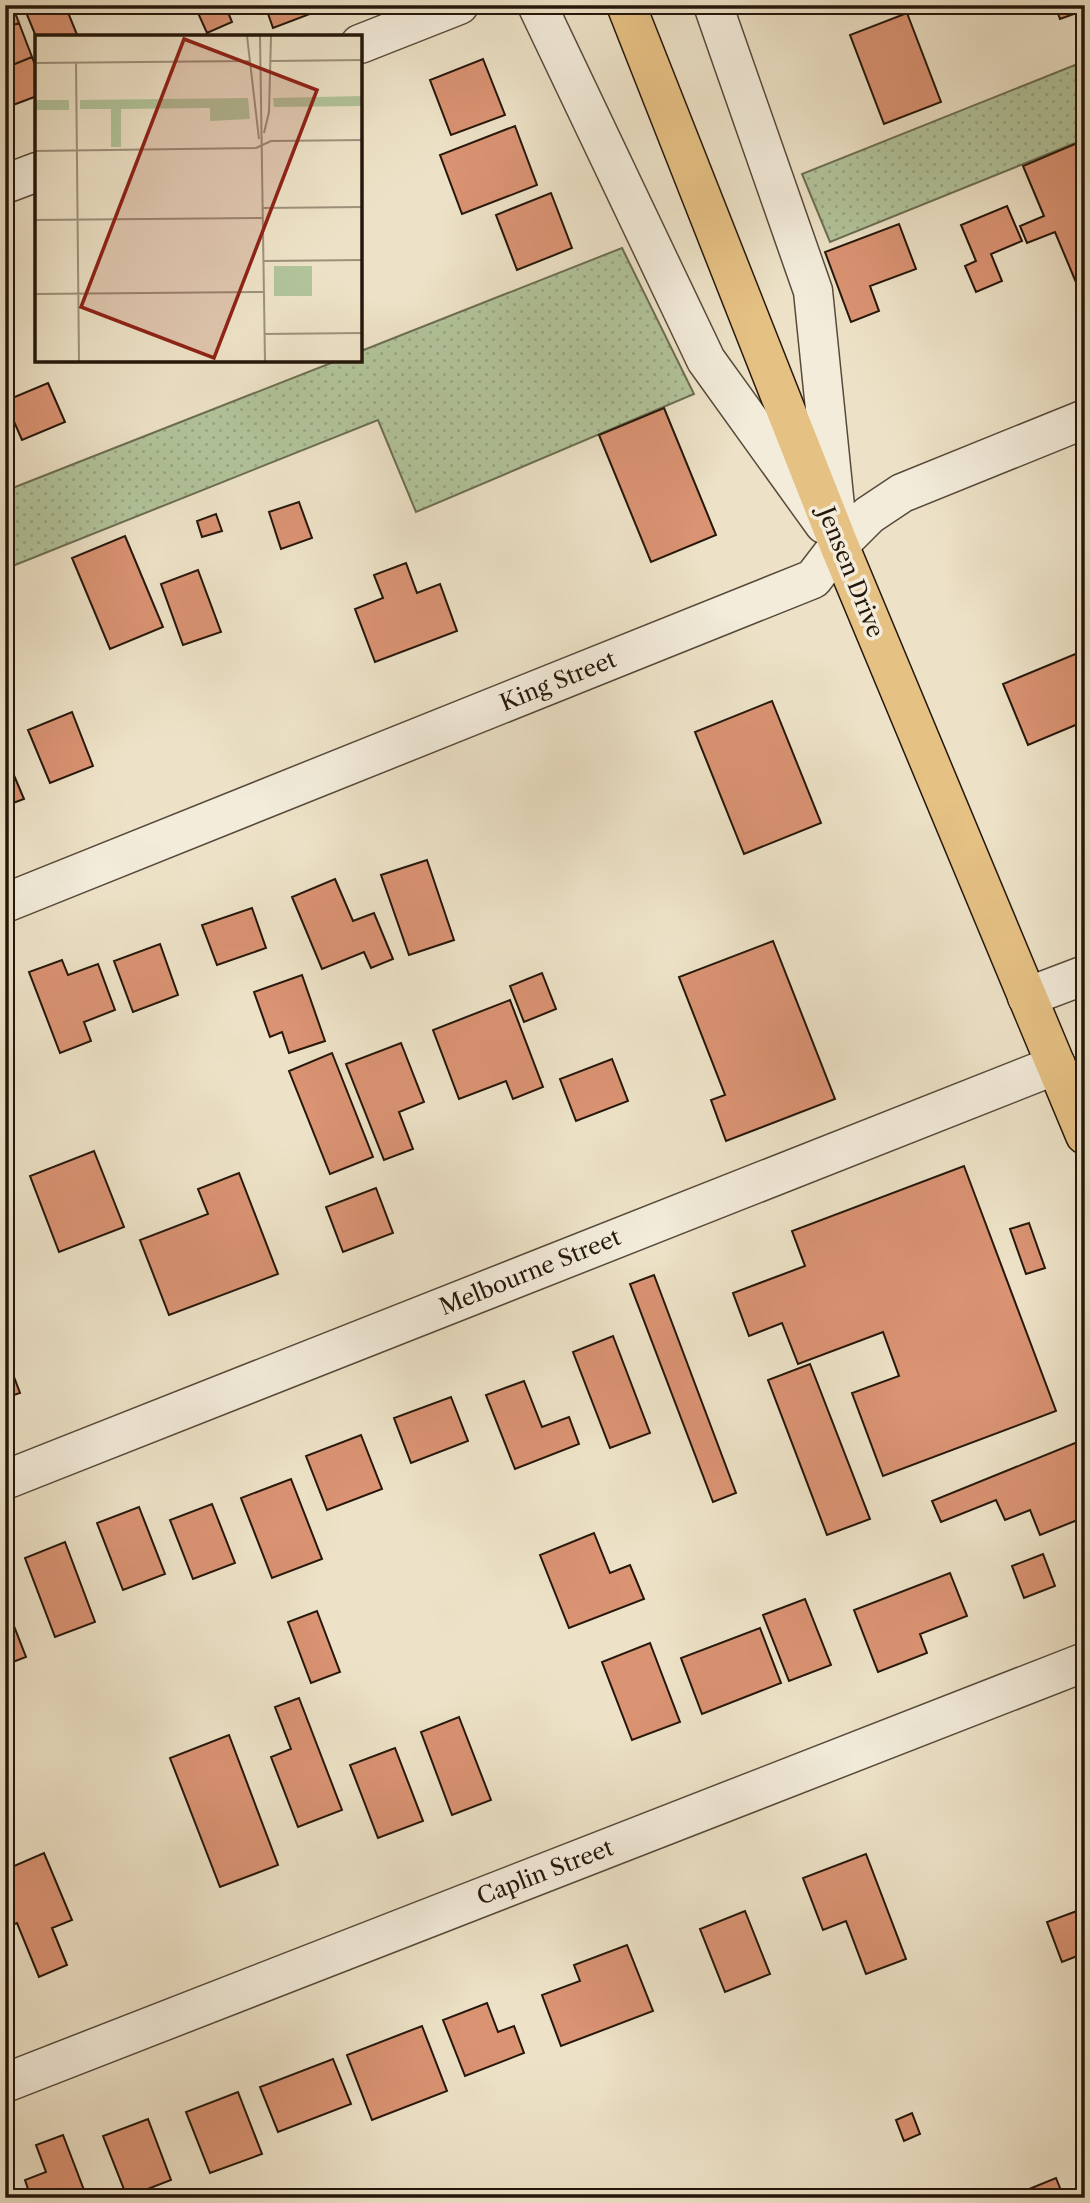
<svg xmlns="http://www.w3.org/2000/svg" width="1090" height="2203" font-family="'Libre Caslon Text',serif">
<style>
.grass{fill:url(#grass-dots);stroke:#6c6e53;stroke-width:2}
.building{fill:#da9373;stroke:#25170b;stroke-width:2}
.lines{fill:none;stroke-linecap:round;stroke-linejoin:round}
.minor-casing{stroke:#574a3a;stroke-width:41}
.major-casing{stroke:#25170b;stroke-width:41}
.minor{stroke:#f3ecdb;stroke-width:38}
.major{stroke:#e6c184;stroke-width:38}
.labels{text-anchor:middle;stroke-width:7;stroke-linejoin:round;paint-order:stroke}
.street-label{font-size:23px;fill:#25170b;stroke:#f3ecdb}
.inset-road{fill:none;stroke:#9d917c;stroke-width:2}
.view{fill:#8f2418;fill-opacity:0.15;stroke:#8f2418;stroke-width:3.5}
.inset-edge{fill:none;stroke:#25170b;stroke-width:3.5}
</style>
<defs>
<pattern id="grass-dots" width="8" height="8" patternUnits="userSpaceOnUse" patternTransform="scale(1.75)"><rect width="8" height="8" fill="#b2c49b"/><path d="M2 2h.1M6 6h.1" fill="none" stroke="#99a884" stroke-width="1.8" stroke-linecap="round"/></pattern>
</defs>
<rect width="100%" height="100%" fill="#ede2c7"/>
<filter id="stains"><feTurbulence type="fractalNoise" baseFrequency=".00286" numOctaves="4"/><feColorMatrix values="0 0 0 0 .2 0 0 0 0 .09 0 0 0 0 .02 0 0 0 .5 -.17"/></filter>
<radialGradient id="worn" r=".72"><stop offset=".6" stop-color="#630" stop-opacity="0"/><stop offset="1" stop-color="#630" stop-opacity=".3"/></radialGradient>
<!-- grass -->
<path class="grass" d="M1085,61V139L830,242L802,174Z
M622,248L694,394L416,512L378,420L5,569V491L336,361L360,360L361,351Z"/>
<!-- building -->
<path class="building" d="M5,5H12L19,23L5,28Z
M23,5H65L78,37H37V39Z
M216,5H225L232,22L207,33L198,13Z
M265,5H321L323,9L273,28Z
M1055,5H1085V10L1060,19Z
M907,13L941,102L884,124L850,35Z
M19,23L32,57L5,68V28Z
M32,57L37,69V96L5,108V68Z
M483,59L505,115L451,135L430,80Z
M515,126L537,185L462,214L440,155Z
M1082,141L1085,149V290L1080,292L1055,232L1027,243L1020,226L1044,216L1023,166Z
M551,193L572,248L517,270L496,215Z
M1007,206L1022,241L991,254L1002,281L976,292L965,266L976,261L961,225Z
M899,224L916,269L870,286L879,311L851,322L825,252Z
M48,383L65,422L22,440L5,401Z
M664,408L716,535L651,562L599,435Z
M299,502L312,538L281,549L269,512Z
M216,514L222,531L202,537L197,521Z
M125,536L163,627L110,649L72,558Z
M406,563L417,593L440,584L457,631L375,662L355,609L383,598L374,575Z
M198,570L221,632L183,645L161,584Z
M1085,650V721L1028,745L1003,684Z
M772,701L821,823L744,854L695,732Z
M72,712L93,766L50,783L28,730Z
M5,754L24,799L5,806Z
M427,860L454,940L409,955L381,875Z
M335,879L353,921L374,913L393,959L371,968L364,952L322,969L292,897Z
M252,908L266,948L217,965L202,925Z
M773,941L835,1099L726,1141L711,1100L725,1095L679,977Z
M160,944L178,995L133,1012L114,961Z
M62,960L68,975L98,964L115,1010L84,1022L91,1041L60,1053L29,972Z
M542,973L556,1009L524,1022L510,986Z
M302,975L325,1041L289,1053L282,1032L270,1037L254,992Z
M510,1000L543,1087L513,1099L506,1081L459,1099L433,1030Z
M401,1043L424,1102L399,1112L413,1149L384,1160L346,1064Z
M332,1053L373,1157L330,1174L289,1071Z
M612,1059L628,1101L576,1121L560,1079Z
M94,1151L124,1227L59,1252L30,1176Z
M964,1166L1056,1411L883,1476L852,1393L899,1376L883,1332L798,1364L782,1323L749,1336L733,1293L805,1266L792,1231Z
M239,1173L278,1274L169,1315L140,1240L208,1214L198,1189Z
M376,1188L393,1233L343,1252L326,1207Z
M1029,1223L1045,1268L1026,1274L1010,1229Z
M654,1275L736,1493L713,1502L630,1284Z
M613,1336L650,1433L610,1448L573,1352Z
M5,1353L20,1393L5,1398Z
M810,1364L870,1519L827,1535L768,1380Z
M524,1381L542,1427L569,1417L579,1444L515,1469L486,1395Z
M451,1397L468,1441L411,1463L394,1418Z
M361,1435L382,1489L327,1510L306,1456Z
M1085,1439V1517L1040,1535L1030,1510L1005,1520L996,1500L941,1522L932,1501Z
M291,1479L322,1559L272,1578L241,1498Z
M212,1504L235,1563L193,1579L170,1520Z
M139,1507L165,1574L123,1590L97,1523Z
M594,1533L610,1573L630,1565L644,1599L569,1628L540,1555Z
M65,1542L95,1622L55,1637L25,1558Z
M1043,1554L1055,1586L1024,1598L1012,1566Z
M950,1573L967,1616L920,1634L927,1653L878,1672L854,1610Z
M805,1599L831,1665L789,1681L763,1615Z
M5,1603L26,1657L5,1665Z
M317,1611L340,1672L311,1683L288,1622Z
M760,1628L781,1683L702,1714L681,1658Z
M650,1643L680,1722L632,1740L602,1662Z
M299,1698L342,1810L298,1827L271,1757L291,1749L275,1707Z
M459,1717L491,1800L452,1815L421,1732Z
M229,1735L278,1865L220,1887L170,1758Z
M395,1748L423,1821L378,1838L350,1765Z
M5,1852L12,1867L44,1853L72,1920L52,1928L67,1965L39,1977L17,1923L5,1928Z
M866,1854L906,1959L866,1974L846,1921L823,1930L803,1878Z
M1085,1908V1953L1062,1962L1047,1922Z
M745,1911L770,1974L725,1992L700,1929Z
M627,1945L653,2011L561,2046L542,1995L580,1981L574,1965Z
M487,2003L498,2032L514,2026L524,2053L465,2076L443,2020Z
M422,2026L447,2091L372,2120L347,2055Z
M333,2059L351,2104L278,2132L260,2087Z
M238,2092L262,2154L210,2173L186,2112Z
M912,2113L920,2134L904,2141L896,2120Z
M148,2119L171,2180L127,2197L103,2136Z
M63,2135L87,2198H31L25,2180L46,2172L36,2145Z
M1056,2178L1064,2198H1026L1024,2191Z"/>
<g class="lines">
<defs>
<path id="minor" d="M537,5L706,360L824,524
M713,5L813,291L837,526
M360,44L459,5
M5,184L37,172
M5,903L813,579L839,545L869,515L902,493L1085,419
M1027,997L1085,975
M5,1480L1056,1065
M5,2083L1085,1662"/>
<path id="major" d="M626,5L839,545L1085,1135"/>
</defs>
<!-- minor casing -->
<use href="#minor" class="minor-casing"/>
<!-- major casing -->
<use href="#major" class="major-casing"/>
<!-- minor -->
<use href="#minor" class="minor"/>
<!-- major -->
<use href="#major" class="major"/>
</g>
<g class="labels">
<!-- street labels -->
<g class="street-label">
<text transform="translate(851 572) rotate(68)" y="8">Jensen Drive</text>
<text transform="translate(558 681) rotate(-22)" y="8">King Street</text>
<text transform="translate(530 1272) rotate(-22)" y="8">Melbourne Street</text>
<text transform="translate(545 1872) rotate(-21)" y="8">Caplin Street</text>
</g>
</g>
<!-- overview -->
<g transform="translate(35 35)">
<rect width="327" height="327" fill="#ede2c7"/>
<path d="M327,61V71L239,72L238,63ZM213,63L215,84L175,86V73L86,74V112H76V74H45V65ZM0,65H34V75H0ZM239,231H277V261H239Z" fill="#b2c49b"/>
<path class="inset-road" d="M212,1L224,104M225,1L230,327M236,26L328,25M41,27L44,327M0,28L214,26M229,98L234,77L236,1M0,116L221,113L236,106L328,105M227,173L328,172M0,185L228,183M229,226L328,225M0,259L229,257M229,299L328,298"/>
<path class="view" d="M149,4L282,55L179,323L46,272Z"/>
<rect width="327" height="327" class="inset-edge"/>
</g>
<!-- margin -->
<rect width="1090" height="2203" fill="none" stroke="#ede2c7" stroke-width="28"/>
<rect x="7" y="7" width="1076" height="2189" fill="none" stroke="#25170b" stroke-width="3.5"/>
<rect x="14" y="14" width="1062" height="2175" fill="none" stroke="#25170b" stroke-width="2"/>
<rect width="100%" height="100%" filter="url(#stains)"/>
<rect width="100%" height="100%" fill="url(#worn)"/>
</svg>
